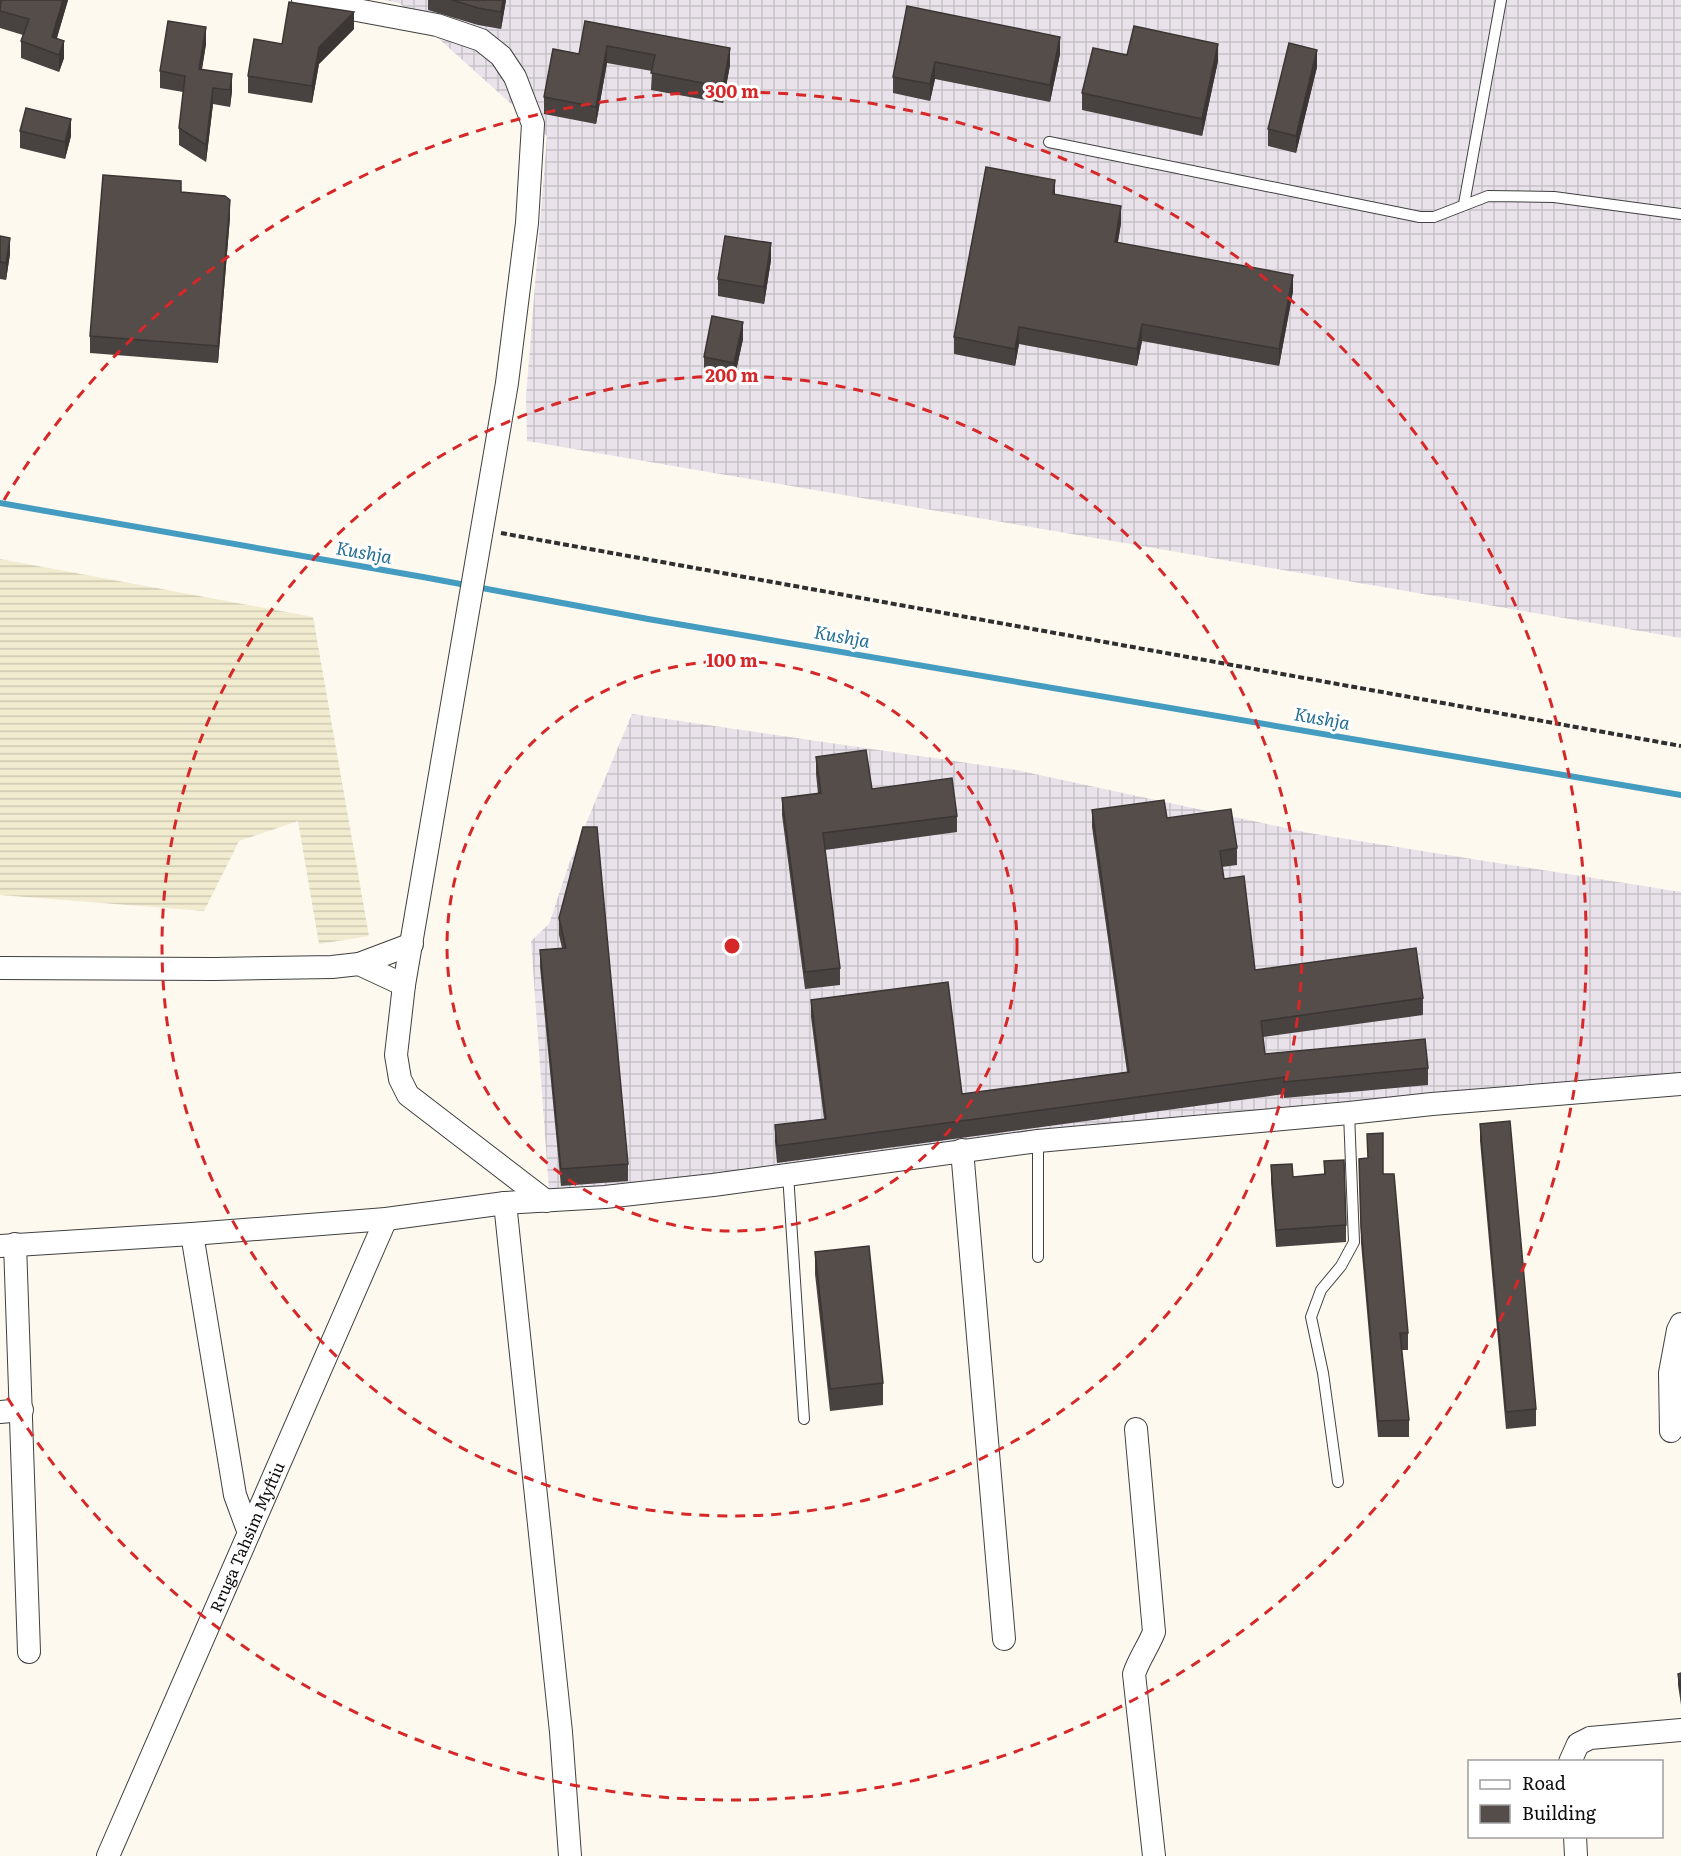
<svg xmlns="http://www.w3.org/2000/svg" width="1681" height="1856" font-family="Literata,serif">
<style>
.industrial{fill:url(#industrial-grid)}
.farmland{fill:url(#farmland-rules)}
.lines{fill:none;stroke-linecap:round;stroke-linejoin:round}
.stream{stroke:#459cc1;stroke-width:6}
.lane-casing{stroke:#404040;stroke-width:12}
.street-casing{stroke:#404040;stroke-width:24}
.path{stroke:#2f2f2f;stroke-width:4;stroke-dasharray:6 3;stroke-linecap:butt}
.lane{stroke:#fff;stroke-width:10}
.street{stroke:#fff;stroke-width:22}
.wall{fill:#484240}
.shaded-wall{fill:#3b3634}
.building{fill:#544d4a;stroke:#3b3634;stroke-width:1.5}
.ring{fill:none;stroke:#d62828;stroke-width:3;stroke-dasharray:10 8}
.labels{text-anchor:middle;stroke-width:6;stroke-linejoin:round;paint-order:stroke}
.street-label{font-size:16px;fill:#0d0d0d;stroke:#fff}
.water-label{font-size:18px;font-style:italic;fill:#226d93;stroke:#fff}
.centre{fill:#d62828;stroke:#fff;stroke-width:3}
.ring-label{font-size:18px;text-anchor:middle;font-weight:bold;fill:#d62828;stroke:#fff;stroke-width:6;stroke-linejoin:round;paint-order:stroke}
</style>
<defs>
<pattern id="industrial-grid" width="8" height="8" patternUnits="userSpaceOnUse" patternTransform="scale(1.5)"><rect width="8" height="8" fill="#e9e2eb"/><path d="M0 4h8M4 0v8" fill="none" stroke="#c7c1c8"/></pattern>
<pattern id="farmland-rules" width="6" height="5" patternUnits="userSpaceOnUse" patternTransform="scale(1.5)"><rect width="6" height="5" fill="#f1ebd0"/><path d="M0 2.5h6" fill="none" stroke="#cdc8b1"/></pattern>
</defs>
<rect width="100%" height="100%" fill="#fdf9ee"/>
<!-- industrial -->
<path class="industrial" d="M384,0H1681V638L527,441L526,397L547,136L399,3Z
M632,714L1016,770L1309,833L1681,892V1078L624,1189L549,1191L531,941L549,924L569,864Z"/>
<!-- farmland -->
<path class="farmland" d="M0,559L313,617L369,936L319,944L298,821L239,841L204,911L0,895Z"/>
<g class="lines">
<!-- stream -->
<path class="stream" d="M0,503L423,577L648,619L1681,795"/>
<defs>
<path id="lane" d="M1049,142L1420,217H1434L1488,196L1554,197L1681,214
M1464,204L1501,0
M1038,1141V1257
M788,1174L804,1419
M1338,1482L1323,1373L1311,1317L1321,1290L1341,1266L1354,1242L1349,1113"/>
<g id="street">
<path d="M303,0L437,25L481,40L501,56L515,77L533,124L527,223L507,383L404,985L396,1055L400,1079L408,1095L546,1201"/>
<path d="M359,964L412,944"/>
<path d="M0,968L214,969L332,967L359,964L404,985"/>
<path d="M962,1150L1004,1639"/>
<path d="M505,1203L561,1732L570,1856"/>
<path d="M192,1234L235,1495L249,1533"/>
<path d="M15,1244L29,1652"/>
<path d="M0,1246L192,1234L386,1219L505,1203L605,1197L713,1185L1038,1141L1349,1113L1432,1104L1681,1084"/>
<path d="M0,1412L22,1410"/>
<path d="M1136,1429L1154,1632C1148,1647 1139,1659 1134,1674L1154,1856"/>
<path d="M1671,1431L1670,1373L1678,1330L1681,1324"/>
<path d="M1570,1762L1578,1744L1590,1738L1681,1730"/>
<path d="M1575,1836L1576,1856"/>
<path id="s1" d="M108,1856L386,1219"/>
</g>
</defs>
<!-- lane casing -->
<use href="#lane" class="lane-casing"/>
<!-- street casing -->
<use href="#street" class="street-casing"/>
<!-- path -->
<path class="path" d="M501,533L1681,746"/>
<!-- lane -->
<use href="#lane" class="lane"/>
<!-- street -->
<use href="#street" class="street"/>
</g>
<!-- wall -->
<path class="wall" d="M0,0H68L57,38L64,58L59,72L21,58V41L23,35L0,28Z
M428,0H506L501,29L478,25L428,10Z
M907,6L1060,54L1050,102L935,79L930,101L893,93V77Z
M585,21L730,65L723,103L651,90L652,71L607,63L596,124L544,114V97L579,54Z
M354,29L319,64L312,103L248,93V76L282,44Z
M206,44L202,69L232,91L230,107L213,104L206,162L179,145V128L183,92L160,88V71Z
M1127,55L1218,61L1202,136L1082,110V93Z
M1317,67L1296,153L1268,146V129Z
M20,131L71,136L65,159L20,148Z
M181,192L230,217L218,363L90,353V336Z
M1055,194L1121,223L1118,242L1293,291L1279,366L1142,341L1137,366L1019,344L1015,366L954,354V337Z
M0,236L10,254L6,280L0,279Z
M771,260L764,304L718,296V279Z
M743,339L734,380L704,374V357Z
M816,757L872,789L957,816V832L825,850L840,968V985L805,989L782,815V798L818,794L816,774Z
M1092,810L1167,818L1237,848V865L1222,867L1224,879L1255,970L1423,998V1015L1263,1037L1265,1054L1428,1068V1085L1284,1098V1094L777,1163L775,1142V1125L824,1119L811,1017V1000L962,1094L1127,1072L1092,827Z
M559,918L628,1164V1181L561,1186L540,967V950L562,948L559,935Z
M1480,1124L1536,1409V1426L1506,1429L1480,1141Z
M1359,1159L1383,1174L1408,1333V1350H1402L1409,1420V1437H1378L1361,1243Z
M1324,1161L1346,1225V1242L1276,1247L1271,1182V1165L1293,1177L1324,1174Z
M815,1252L883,1383V1405L830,1411L815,1274Z
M1681,1673V1705L1678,1685V1674Z"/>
<!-- shaded-wall -->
<path class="shaded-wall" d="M63,0H68L52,54V37Z
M503,0H506L501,29V12Z
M354,12V29L319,64L312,103V86L319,47Z
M206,27V44L199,86V69Z
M1060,37V54L1050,102V85Z
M64,41V58L59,72V55Z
M1218,44V61L1202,136V119Z
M607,46V63L596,124V107Z
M730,48V65L723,103V87Z
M1317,50V67L1296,153V136Z
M935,62V79L930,101V84Z
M232,74V91L230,107V90Z
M213,88V104L206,162V145Z
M71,119V136L65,159V142Z
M1055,180V197L1053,194Z
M230,200V217L218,363V346Z
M1121,206V223L1115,258V242Z
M10,238V254L6,280V263Z
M771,243V260L764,304V287Z
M1293,275V291L1279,366V349Z
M743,322V339L734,380V363Z
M1142,324V341L1137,366V349Z
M1019,327V344L1015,366V349Z"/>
<!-- building -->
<path class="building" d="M1,0H63L52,37L64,41L59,55L21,41L29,19L0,11Z
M452,0H503L501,12L478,8Z
M289,2L354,12L319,47L312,86L248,76L254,39L282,44Z
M907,6L1060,37L1050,85L935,62L930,84L893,77Z
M168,21L206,27L199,69L232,74L230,90L213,88L206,145L179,128L185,76L160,71Z
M585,21L730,48L723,87L651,73L655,55L607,46L596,107L544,97L553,49L579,54Z
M1134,26L1218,44L1202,119L1082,93L1093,48L1127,55Z
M1289,43L1317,50L1296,136L1268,129Z
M26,108L71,119L65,142L20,131Z
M986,167L1055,180L1053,194L1121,206L1115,242L1293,275L1279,349L1142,324L1137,349L1019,327L1015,349L954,337Z
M103,175L181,181V192L225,196L230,200L218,346L90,336Z
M0,236L10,238L6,263L0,262Z
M725,236L771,243L764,287L718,279Z
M712,316L743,322L734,363L704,357Z
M866,750L872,789L952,778L957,816L823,833L840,968L805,972L782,798L821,793L816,757Z
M1164,800L1167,818L1231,809L1237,848L1220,851L1224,879L1244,876L1255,970L1416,948L1423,998L1261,1021L1265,1054L1425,1039L1428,1068L1284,1082V1077L777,1146L775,1125L826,1119L811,1000L948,982L962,1094L1129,1072L1092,810Z
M583,827H597L628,1164L561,1169L540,950L566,948L559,918Z
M1510,1121L1536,1409L1506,1412L1480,1124Z
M1383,1133V1174H1394L1408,1333H1400L1409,1420L1378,1421L1361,1226L1359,1159L1368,1158L1367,1134Z
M1344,1160L1346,1225L1276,1230L1271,1165L1292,1164L1293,1177L1325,1174L1324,1161Z
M869,1246L883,1383L830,1389L815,1252Z
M1681,1673V1693L1678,1674Z"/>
<!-- distance rings -->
<g class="ring">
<circle cx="732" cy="946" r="285"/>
<circle cx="732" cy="946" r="570"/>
<path d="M4 500A854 854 0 1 1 4 1392"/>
</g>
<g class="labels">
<!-- street labels -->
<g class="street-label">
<text dy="6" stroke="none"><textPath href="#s1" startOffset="348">Rruga Tahsim Myftiu</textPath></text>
</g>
<!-- water labels -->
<g class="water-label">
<text transform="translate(364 553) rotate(10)" y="6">Kushja</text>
<text transform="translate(842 637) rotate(10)" y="6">Kushja</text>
<text transform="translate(1322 719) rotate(10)" y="6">Kushja</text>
</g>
</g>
<circle cx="732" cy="946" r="9" class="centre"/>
<g class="ring-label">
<text x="732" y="98">300 m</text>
<text x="732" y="382">200 m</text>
<text x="732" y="667">100 m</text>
</g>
<!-- legend -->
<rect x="1468" y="1760" width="195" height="78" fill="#ffffff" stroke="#9e9e9e" stroke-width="1.5"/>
<rect x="1480" y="1780" width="30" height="9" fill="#ffffff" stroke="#9e9e9e" stroke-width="1.5"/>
<text x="1522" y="1790" font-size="18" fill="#0d0d0d">Road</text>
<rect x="1480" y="1805" width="30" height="18" fill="#544d4a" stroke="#9e9e9e" stroke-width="1.5"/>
<text x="1522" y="1820" font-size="18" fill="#0d0d0d">Building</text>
</svg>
